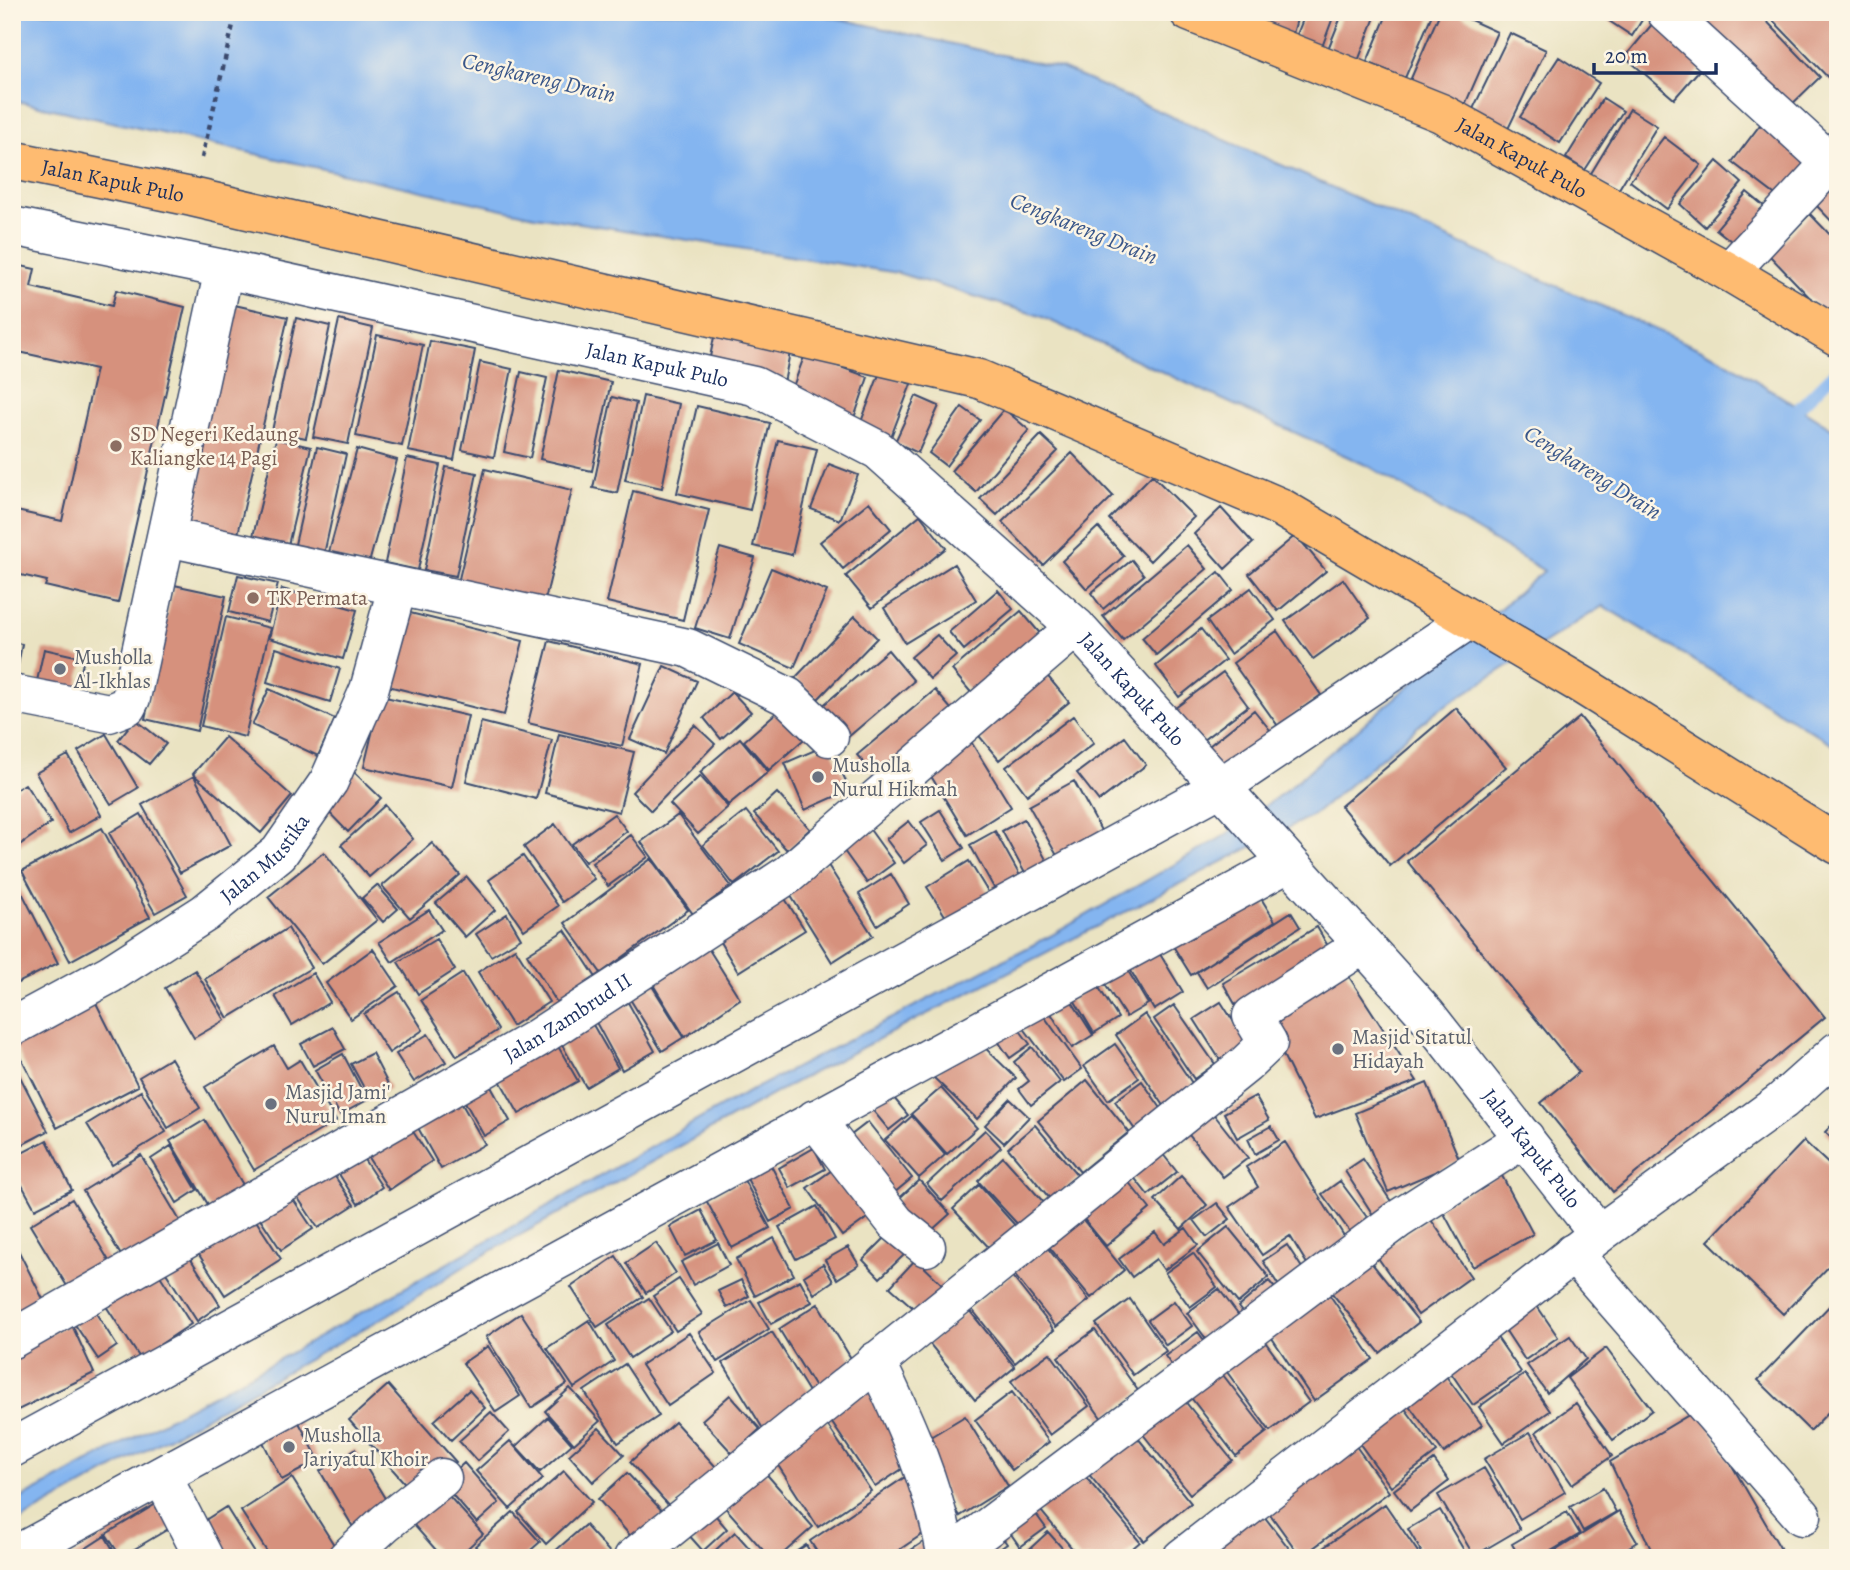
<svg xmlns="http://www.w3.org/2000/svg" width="1850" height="1570" font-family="Alegreya,serif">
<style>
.water{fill:#84b5f0;stroke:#5072a7;stroke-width:2}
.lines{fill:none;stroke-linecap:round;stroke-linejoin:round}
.stream{stroke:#84b5f0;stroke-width:12}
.building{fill:#d6917d}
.minor-casing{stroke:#3a4a6d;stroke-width:41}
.major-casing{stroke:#3a4a6d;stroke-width:41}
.path{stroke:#3a4a6d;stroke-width:4.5;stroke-dasharray:5 5;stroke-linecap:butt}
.minor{stroke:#fff;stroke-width:38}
.major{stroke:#febb71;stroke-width:38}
.education-dot{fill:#8d6e63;stroke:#fcf5e5;stroke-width:2.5}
.worship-dot{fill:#6b7280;stroke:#fcf5e5;stroke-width:2.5}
.labels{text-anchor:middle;stroke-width:5;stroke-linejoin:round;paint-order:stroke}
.street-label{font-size:21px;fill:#1b2f5e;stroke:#fcf5e5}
.education-label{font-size:21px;fill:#785e54;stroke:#fcf5e5;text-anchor:start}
.worship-label{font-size:21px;fill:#5b616d;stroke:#fcf5e5;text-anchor:start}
.water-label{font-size:23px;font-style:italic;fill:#3a578a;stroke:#fcf5e5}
</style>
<rect width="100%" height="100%" fill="#fcf5e5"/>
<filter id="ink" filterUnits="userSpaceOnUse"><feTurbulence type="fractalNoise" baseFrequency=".0143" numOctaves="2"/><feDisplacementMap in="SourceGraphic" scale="14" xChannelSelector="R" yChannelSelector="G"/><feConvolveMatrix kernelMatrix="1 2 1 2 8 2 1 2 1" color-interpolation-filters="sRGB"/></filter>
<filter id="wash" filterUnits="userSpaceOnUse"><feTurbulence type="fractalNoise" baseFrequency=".00686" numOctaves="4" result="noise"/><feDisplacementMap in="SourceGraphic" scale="28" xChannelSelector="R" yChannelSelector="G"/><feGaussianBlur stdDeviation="1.57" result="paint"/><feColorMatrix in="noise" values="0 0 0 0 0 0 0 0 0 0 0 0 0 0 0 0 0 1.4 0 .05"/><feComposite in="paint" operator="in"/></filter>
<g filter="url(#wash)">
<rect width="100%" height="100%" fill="#eae3c2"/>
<!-- water -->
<path class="water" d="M12,12H809L1061,68L1720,358L1838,432V747L1603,606L1435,712L1315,814L801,1079L468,1264L388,1315L12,1525V1503L287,1355L735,1099L1050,936L1224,836L1284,792L1544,571L1370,467L1040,316L898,273L535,216L12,100Z"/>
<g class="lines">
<!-- stream -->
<path class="stream" d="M1789,418L1838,369"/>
</g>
<g id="blocks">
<!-- building -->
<path class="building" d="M1260,12H1299L1292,37L1255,27Z
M1306,12H1335L1322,47L1296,37Z
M1343,12H1377L1358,61L1328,49Z
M1388,12H1433L1405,78L1367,62Z
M1440,12H1453L1497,32L1464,107L1409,83Z
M1606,12H1647L1632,36L1603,17Z
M1715,12H1758L1820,77L1784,112L1701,25Z
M1765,12H1838V88Z
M1658,17L1708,60L1674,99L1625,57Z
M1510,33L1546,50L1507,131L1471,113Z
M1559,57L1599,83L1560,143L1520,117Z
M1603,98L1623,111L1585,170L1566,158Z
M1630,109L1657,126L1617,192L1590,175Z
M1760,125L1810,162L1782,200L1732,162Z
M1664,137L1701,165L1667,209L1630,181Z
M1717,161L1742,183L1705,227L1680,204Z
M1838,184V228L1816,205Z
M1747,192L1770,211L1740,248L1716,229Z
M1810,214L1838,243V327L1769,255Z
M12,264L35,269L31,287L112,306L116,290L185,307L118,603L45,586L47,581L12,573V510L62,521L96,369L19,352L12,376Z
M230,304L288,317L238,534L180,521Z
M296,318L330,326L306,438L272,431Z
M339,320L373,328L348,444L313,437Z
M716,327L792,342L783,388L707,372Z
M377,335L423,345L402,446L356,436Z
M430,341L475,350L454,460L408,451Z
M805,354L868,377L854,418L790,395Z
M480,362L512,369L494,457L462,450Z
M559,370L611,382L592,471L540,459Z
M521,372L547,378L530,458L504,452Z
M880,372L911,384L889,442L858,430Z
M643,396L679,404L662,488L625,480Z
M916,396L939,406L918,453L895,442Z
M612,397L636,403L617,493L593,488Z
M697,406L770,423L750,510L677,493Z
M962,407L980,420L946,466L929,453Z
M1004,409L1029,430L976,492L951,471Z
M1041,435L1058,451L997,515L980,499Z
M276,439L311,447L285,558L250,549Z
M778,440L817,449L792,555L753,546Z
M317,447L346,454L321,568L291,562Z
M357,449L397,460L368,567L328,556Z
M1072,453L1113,496L1043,565L1002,522Z
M407,458L440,465L418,570L385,563Z
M829,464L858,475L840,520L811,509Z
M446,467L477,473L456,576L424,570Z
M485,469L572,490L544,604L458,583Z
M1152,475L1194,517L1150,561L1109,519Z
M633,491L709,510L683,620L607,602Z
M869,502L891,529L843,569L820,542Z
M1221,508L1253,543L1225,569L1194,534Z
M920,515L946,548L872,608L846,576Z
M1098,527L1124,556L1087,589L1062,561Z
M1296,535L1326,571L1278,611L1249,574Z
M1187,545L1207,569L1123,640L1103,616Z
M720,548L755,558L730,639L695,628Z
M1132,560L1144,575L1103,609L1091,593Z
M954,564L976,600L905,643L884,608Z
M771,568L827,591L794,668L739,644Z
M1219,572L1233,590L1156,655L1142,638Z
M238,575L278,584L268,622L229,612Z
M1343,579L1370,618L1313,659L1285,621Z
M174,585L226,596L197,731L145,719Z
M1251,588L1275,620L1230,654L1207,621Z
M282,589L357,610L343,659L269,638Z
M998,590L1013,609L964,650L949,632Z
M402,611L523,641L504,715L384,685Z
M1021,611L1043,637L974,696L952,670Z
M855,616L877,638L818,699L795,678Z
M226,617L270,628L245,737L201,726Z
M1201,629L1225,660L1179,697L1156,666Z
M1277,631L1321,695L1278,726L1233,663Z
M937,635L956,656L930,679L911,657Z
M549,641L643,664L622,746L528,723Z
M12,642L22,644L16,676L12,675Z
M276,648L340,669L330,702L267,682Z
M44,649L84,658L77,690L37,681Z
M888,650L914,681L847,738L821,707Z
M664,666L697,681L664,754L630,739Z
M1223,672L1248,706L1199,743L1174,709Z
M1045,673L1069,702L999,760L975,731Z
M269,689L335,719L318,756L252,725Z
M935,690L956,715L879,780L857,755Z
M732,692L751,712L721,739L704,718Z
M381,696L468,716L452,787L364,767Z
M786,704L811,733L769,770L744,741Z
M1456,708L1506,767L1390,866L1341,806Z
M1254,710L1274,735L1219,778L1199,754Z
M1073,716L1094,743L1027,795L1006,767Z
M1580,717L1825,1017L1613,1192L1541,1103L1579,1072L1407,861Z
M135,719L166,744L149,764L118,740Z
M481,722L552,740L536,799L466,781Z
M695,725L715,744L651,811L632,792Z
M106,734L138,788L111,804L78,751Z
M559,734L634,752L619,812L545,793Z
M225,737L292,796L261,833L193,774Z
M1125,737L1146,765L1099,801L1077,773Z
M740,738L768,772L728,805L700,772Z
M970,740L1011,807L967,835L926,768Z
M829,744L850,790L805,810L785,763Z
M68,755L101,815L69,833L36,773Z
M352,770L381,798L348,832L320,803Z
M194,776L231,845L180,873L142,805Z
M700,776L728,807L698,834L670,804Z
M1074,781L1104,836L1060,861L1029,806Z
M25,784L51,823L18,846L12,837V792Z
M777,793L810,829L787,850L754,814Z
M385,805L413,839L369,877L341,845Z
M940,810L964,848L945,860L921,822Z
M746,811L778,851L734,885L703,845Z
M141,814L187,895L155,913L109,833Z
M614,814L627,831L585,862L572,844Z
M678,815L731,886L693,914L641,842Z
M1024,819L1049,865L1027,877L1002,831Z
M909,821L927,845L904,863L886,839Z
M555,824L594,879L562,902L524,847Z
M866,824L894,863L867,883L839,844Z
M102,828L150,917L70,961L22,871Z
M995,831L1024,883L999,897L970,845Z
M631,835L648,857L608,886L592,863Z
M432,843L460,875L410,918L382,886Z
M324,852L377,920L322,964L268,897Z
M523,856L558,906L524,930L489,880Z
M651,859L688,910L601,973L565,923Z
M969,861L991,897L949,922L927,887Z
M826,862L873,936L832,962L786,888Z
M12,873L58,963L12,986Z
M891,874L909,904L877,925L859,894Z
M467,877L495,910L465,937L436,903Z
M377,885L398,909L383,922L362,898Z
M1254,887L1275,921L1191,975L1170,941Z
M780,891L805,930L738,972L714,932Z
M429,910L442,930L392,962L379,942Z
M1291,912L1300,927L1207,988L1197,972Z
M507,914L521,938L491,956L476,934Z
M1317,927L1333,955L1239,1011L1223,983Z
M288,928L311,968L228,1018L205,979Z
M565,930L599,982L559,1006L527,954Z
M436,939L455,970L418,994L398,962Z
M703,940L740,999L685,1037L649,978Z
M1152,941L1183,992L1154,1010L1124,959Z
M515,948L549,1002L512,1026L478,972Z
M373,949L398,986L351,1019L326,983Z
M1122,961L1148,1004L1126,1017L1099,975Z
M1342,966L1417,1081L1315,1119L1264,1017Z
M195,970L225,1020L194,1038L165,988Z
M313,973L330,1002L292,1025L275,996Z
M463,973L498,1030L457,1056L421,1000Z
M1096,983L1118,1018L1094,1033L1073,998Z
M652,986L684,1037L662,1051L630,999Z
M399,992L423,1030L389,1053L364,1014Z
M91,993L138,1086L57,1128L12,1040Z
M625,997L655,1051L622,1070L592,1015Z
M1069,997L1093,1035L1072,1048L1049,1010Z
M1221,1002L1251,1049L1224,1066L1194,1019Z
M1036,1005L1082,1069L1064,1082L1017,1019Z
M1174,1005L1215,1064L1194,1079L1154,1019Z
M1145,1014L1194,1086L1165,1107L1116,1035Z
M589,1018L618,1068L586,1087L557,1036Z
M1012,1020L1030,1044L1010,1058L993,1034Z
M333,1027L345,1049L313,1066L301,1044Z
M428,1034L446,1062L414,1082L396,1054Z
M551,1034L578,1081L519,1114L493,1068Z
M973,1036L1016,1078L977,1119L933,1077Z
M1115,1044L1139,1078L1108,1100L1084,1066Z
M274,1046L287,1068L300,1060L336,1121L254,1170L205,1087Z
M1032,1047L1060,1082L1031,1105L1019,1089L1029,1081L1014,1062Z
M372,1053L390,1088L370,1099L351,1064Z
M343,1054L367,1100L340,1115L315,1070Z
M171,1058L200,1108L168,1128L139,1077Z
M12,1061L48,1131L12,1150Z
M485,1076L510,1121L484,1136L459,1091Z
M1087,1080L1129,1132L1080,1172L1038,1121Z
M1142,1081L1165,1114L1138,1134L1115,1101Z
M1427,1083L1460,1161L1388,1192L1355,1113Z
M941,1088L977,1128L947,1154L911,1114Z
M141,1091L166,1132L112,1165L87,1124Z
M455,1092L485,1144L441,1169L412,1117Z
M889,1092L908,1115L889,1130L870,1107Z
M1255,1096L1269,1120L1237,1138L1224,1113Z
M1010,1099L1029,1117L1004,1143L985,1125Z
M1205,1103L1248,1158L1223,1177L1180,1124Z
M403,1116L432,1161L389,1190L360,1145Z
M912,1116L945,1155L919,1178L885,1140Z
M1838,1119V1145L1825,1132Z
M205,1120L246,1190L212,1211L170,1141Z
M868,1122L912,1178L882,1203L837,1146Z
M1035,1125L1079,1177L1051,1200L1008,1148Z
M1271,1126L1279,1140L1255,1154L1248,1139Z
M985,1130L1001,1147L942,1201L927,1184Z
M47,1140L72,1190L35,1209L12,1167V1158Z
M1804,1141L1838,1173V1257L1783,1314L1708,1241Z
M1285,1142L1351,1247L1312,1272L1290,1236L1262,1255L1229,1207L1258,1187L1246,1167Z
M171,1146L197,1190L177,1203L151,1159Z
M814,1148L825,1169L790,1188L779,1168Z
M1158,1148L1177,1172L1148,1195L1129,1171Z
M141,1155L183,1226L125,1262L83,1191Z
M1003,1157L1047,1206L1022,1229L978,1181Z
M363,1158L382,1187L358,1204L339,1174Z
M1363,1159L1396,1209L1377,1221L1345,1171Z
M768,1160L794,1209L770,1222L744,1173Z
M326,1163L354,1205L318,1228L290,1186Z
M835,1168L870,1216L842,1236L807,1188Z
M1501,1174L1533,1234L1473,1267L1440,1206Z
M1123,1175L1150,1209L1106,1246L1078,1212Z
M1181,1176L1207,1205L1181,1229L1155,1200Z
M744,1180L770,1228L732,1248L706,1200Z
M919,1180L950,1214L921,1240L890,1207Z
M1340,1181L1372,1224L1354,1237L1322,1194Z
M979,1185L1020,1231L995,1254L953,1209Z
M285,1187L313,1229L281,1250L254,1209Z
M72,1199L115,1271L73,1296L30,1225Z
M1217,1203L1230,1219L1207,1237L1194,1220Z
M817,1206L835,1239L796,1259L779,1227Z
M249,1210L281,1259L225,1295L194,1247Z
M701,1210L717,1240L685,1256L670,1227Z
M1080,1216L1124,1270L1091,1298L1046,1243Z
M1429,1217L1471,1277L1418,1315L1376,1255Z
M1228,1227L1269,1277L1238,1303L1197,1252Z
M1186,1228L1198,1245L1164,1270L1156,1259L1132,1277L1119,1259L1155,1232L1164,1244Z
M887,1236L905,1254L880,1278L863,1260Z
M12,1238L49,1311L12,1330Z
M774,1238L794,1275L755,1296L736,1259Z
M656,1243L676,1273L646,1293L626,1263Z
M718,1243L729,1265L693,1285L681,1262Z
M1287,1245L1310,1280L1286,1297L1263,1261Z
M1046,1246L1089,1300L1056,1327L1013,1273Z
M183,1247L220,1305L197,1321L159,1262Z
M848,1247L859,1265L837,1279L825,1260Z
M1193,1253L1217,1287L1190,1307L1165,1273Z
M616,1256L643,1297L597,1327L571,1287Z
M1366,1256L1419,1322L1380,1353L1327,1287Z
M916,1259L945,1287L920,1314L890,1287Z
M152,1263L191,1324L140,1358L100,1297Z
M823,1264L833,1281L814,1294L804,1276Z
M1011,1275L1054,1330L1015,1363L971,1308Z
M679,1279L702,1314L676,1331L653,1296Z
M741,1280L749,1296L727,1308L718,1291Z
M800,1280L812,1302L771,1324L759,1302Z
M1269,1281L1283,1298L1252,1325L1238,1307Z
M1323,1285L1373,1359L1314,1401L1264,1326Z
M1219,1289L1245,1324L1213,1348L1187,1313Z
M1838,1297V1402L1810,1431L1758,1380Z
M649,1298L671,1331L630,1358L608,1325Z
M1130,1299L1166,1351L1133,1375L1096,1324Z
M751,1300L769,1329L717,1362L699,1332Z
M1174,1301L1192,1326L1166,1345L1148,1320Z
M818,1304L855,1365L816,1389L779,1329Z
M1537,1306L1558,1337L1525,1360L1504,1328Z
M92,1307L117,1346L98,1359L72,1320Z
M969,1310L1015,1367L975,1400L929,1343Z
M521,1313L567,1384L531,1408L486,1337Z
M589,1320L614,1361L574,1388L547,1348Z
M71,1323L94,1373L18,1410L12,1397V1352Z
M1095,1330L1139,1392L1102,1419L1058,1357Z
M772,1332L814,1400L765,1432L723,1363Z
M1198,1332L1214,1354L1181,1379L1165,1356Z
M1258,1332L1309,1402L1270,1431L1219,1361Z
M689,1333L716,1373L668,1406L641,1365Z
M1494,1333L1521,1372L1473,1405L1447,1367Z
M1570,1336L1586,1359L1547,1393L1527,1365Z
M488,1346L520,1396L496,1412L463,1363Z
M1606,1348L1652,1410L1613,1440L1567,1378Z
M1050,1353L1089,1406L1050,1435L1011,1381Z
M1213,1362L1267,1432L1236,1456L1182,1386Z
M625,1364L659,1416L618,1443L584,1391Z
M1525,1374L1550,1411L1504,1443L1479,1407Z
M1446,1376L1482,1425L1444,1453L1408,1404Z
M865,1380L917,1459L875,1487L822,1408Z
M388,1385L456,1462L417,1497L349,1420Z
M570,1388L600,1421L574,1444L545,1411Z
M469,1390L485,1408L451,1440L434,1421Z
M1176,1390L1232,1460L1190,1494L1135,1424Z
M1012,1392L1049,1442L1012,1470L975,1420Z
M730,1395L760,1429L733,1454L702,1420Z
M1398,1399L1437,1452L1391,1487L1352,1433Z
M1576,1403L1612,1456L1572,1484L1536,1432Z
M1699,1409L1786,1558H1655L1610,1462Z
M491,1412L509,1432L477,1461L459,1441Z
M295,1415L319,1460L282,1480L259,1434Z
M965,1416L1008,1486L960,1516L917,1445Z
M548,1417L572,1444L540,1472L516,1446Z
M822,1417L871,1491L818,1527L770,1453Z
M675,1422L716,1467L671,1508L630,1462Z
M599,1428L624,1455L593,1482L569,1455Z
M1133,1432L1191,1503L1144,1541L1086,1471Z
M1530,1432L1565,1492L1520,1519L1484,1459Z
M510,1441L543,1479L510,1509L476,1471Z
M1353,1442L1389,1492L1301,1557L1265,1507Z
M355,1449L389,1505L353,1527L320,1471Z
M1434,1460L1449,1481L1410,1511L1394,1490Z
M755,1461L813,1527L778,1558H770L715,1496Z
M464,1463L499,1503L477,1523L442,1483Z
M1484,1468L1520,1529L1474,1556L1438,1495Z
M1079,1469L1140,1542L1121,1558H1080L1036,1505Z
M564,1471L592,1502L546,1544L518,1512Z
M627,1473L665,1514L635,1541L598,1499Z
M905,1477L936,1525L887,1558H821L810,1541Z
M292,1478L341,1556L339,1558H271L241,1511Z
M440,1486L483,1534L457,1558H443L406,1516Z
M1603,1488L1616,1512L1583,1531L1570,1507Z
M166,1498L180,1522L121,1557L106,1534Z
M704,1502L727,1529L703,1551L679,1524Z
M1385,1504L1422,1558H1309L1351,1528Z
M1030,1506L1046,1528L1020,1547L1004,1524Z
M226,1507L258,1558H208L191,1529Z
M1440,1510L1468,1557L1466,1558H1425L1408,1529Z
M1260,1511L1295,1556L1225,1558L1216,1546Z
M1619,1511L1637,1542L1611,1558H1544Z
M513,1512L540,1542L522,1558H485L475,1546Z
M1567,1512L1580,1534L1539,1558H1520L1512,1544Z
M585,1525L615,1558H559L554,1552Z
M997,1530L1007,1544L987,1558H955Z
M735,1532L758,1558H707Z
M1048,1532L1071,1558H1024L1022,1556Z
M105,1536L118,1558H71Z
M925,1541L936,1558H899Z
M806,1545L814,1558H787Z"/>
</g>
</g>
<g filter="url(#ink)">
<use href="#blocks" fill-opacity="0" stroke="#3a4a6d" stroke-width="2"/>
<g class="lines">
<defs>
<g id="minor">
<path d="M1666,12L1831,163"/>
<path id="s1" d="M12,226L224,269L754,386L878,450L1076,627L1426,1014L1599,1234L1182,1558"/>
<path d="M1729,272L1838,155"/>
<path d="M167,537L688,648L788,697L829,737"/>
<path d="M12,694L109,713L127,706L131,698L224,269"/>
<path id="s2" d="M12,1027L110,974L205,913L279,853L329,781L369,690L397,588"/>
<path d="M815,1119L896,1223L926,1247"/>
<path d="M1599,1234L1782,1101L1838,1051"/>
<path d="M1573,1253L1802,1516"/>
<path id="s3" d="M12,1339L536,1039L789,874L1076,627"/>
<path d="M876,1361C906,1424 935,1488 947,1558L1397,1220L1525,1138"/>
<path d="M12,1448L1219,788L1470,619"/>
<path d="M162,1476L204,1558"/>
<path d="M12,1557L1288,863"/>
<path d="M347,1558L385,1523L442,1478"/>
<path d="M633,1558L1246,1064L1268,1043L1252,1016L1363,945"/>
</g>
<g id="major">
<path id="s4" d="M1189,12L1441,113L1729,272L1838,337"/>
<path id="s5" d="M12,160L192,197L979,379L1280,507L1582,685L1838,845"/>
</g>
</defs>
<!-- minor casing -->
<use href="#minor" class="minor-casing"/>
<!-- major casing -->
<use href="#major" class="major-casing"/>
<!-- path -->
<path class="path" d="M202,158L236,12"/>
<!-- minor -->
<use href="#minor" class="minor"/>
<!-- major -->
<use href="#major" class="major"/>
</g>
</g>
<!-- markers -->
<g class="education-dot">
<circle cx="116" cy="446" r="7"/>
<circle cx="253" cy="598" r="7"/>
</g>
<g class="worship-dot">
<circle cx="60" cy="669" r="7"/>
<circle cx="818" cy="777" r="7"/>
<circle cx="1338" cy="1049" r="7"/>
<circle cx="271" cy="1104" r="7"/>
<circle cx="289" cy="1447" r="7"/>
</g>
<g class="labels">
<!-- street labels -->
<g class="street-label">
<text dy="7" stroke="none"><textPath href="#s4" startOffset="364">Jalan Kapuk Pulo</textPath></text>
<text dy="7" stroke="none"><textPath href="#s5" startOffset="103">Jalan Kapuk Pulo</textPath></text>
<text dy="7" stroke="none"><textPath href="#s1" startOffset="660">Jalan Kapuk Pulo</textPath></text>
<text dy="7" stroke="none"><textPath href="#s1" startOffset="1248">Jalan Kapuk Pulo</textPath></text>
<text dy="7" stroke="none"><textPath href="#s2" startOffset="306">Jalan Mustika</textPath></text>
<text dy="7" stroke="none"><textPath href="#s3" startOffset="642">Jalan Zambrud II</textPath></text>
<text dy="7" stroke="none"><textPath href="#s1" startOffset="1857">Jalan Kapuk Pulo</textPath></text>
</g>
<!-- education labels -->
<g class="education-label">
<text x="130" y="441">SD Negeri Kedaung<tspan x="130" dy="24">Kaliangke 14 Pagi</tspan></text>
<text x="267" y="605">TK Permata</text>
</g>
<!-- worship labels -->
<g class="worship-label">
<text x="74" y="664">Musholla<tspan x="74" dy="24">Al-Ikhlas</tspan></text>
<text x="832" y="772">Musholla<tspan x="832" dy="24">Nurul Hikmah</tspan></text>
<text x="1352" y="1044">Masjid Sitatul<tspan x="1352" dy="24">Hidayah</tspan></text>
<text x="285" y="1099">Masjid Jami'<tspan x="285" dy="24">Nurul Iman</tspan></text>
<text x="303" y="1442">Musholla<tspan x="303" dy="24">Jariyatul Khoir</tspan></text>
</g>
<!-- water labels -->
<g class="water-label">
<text transform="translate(539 77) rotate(13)" y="8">Cengkareng Drain</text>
<text transform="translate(1084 228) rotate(22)" y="8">Cengkareng Drain</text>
<text transform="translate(1593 472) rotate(32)" y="8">Cengkareng Drain</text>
</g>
</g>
<!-- margin -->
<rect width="1850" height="1570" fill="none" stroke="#fcf5e5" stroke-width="42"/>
<!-- scale -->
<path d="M1594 63v10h122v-10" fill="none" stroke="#1b2f5e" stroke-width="3.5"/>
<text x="1605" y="63" font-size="21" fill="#1b2f5e" stroke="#fcf5e5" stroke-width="5" paint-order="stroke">20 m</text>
</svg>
